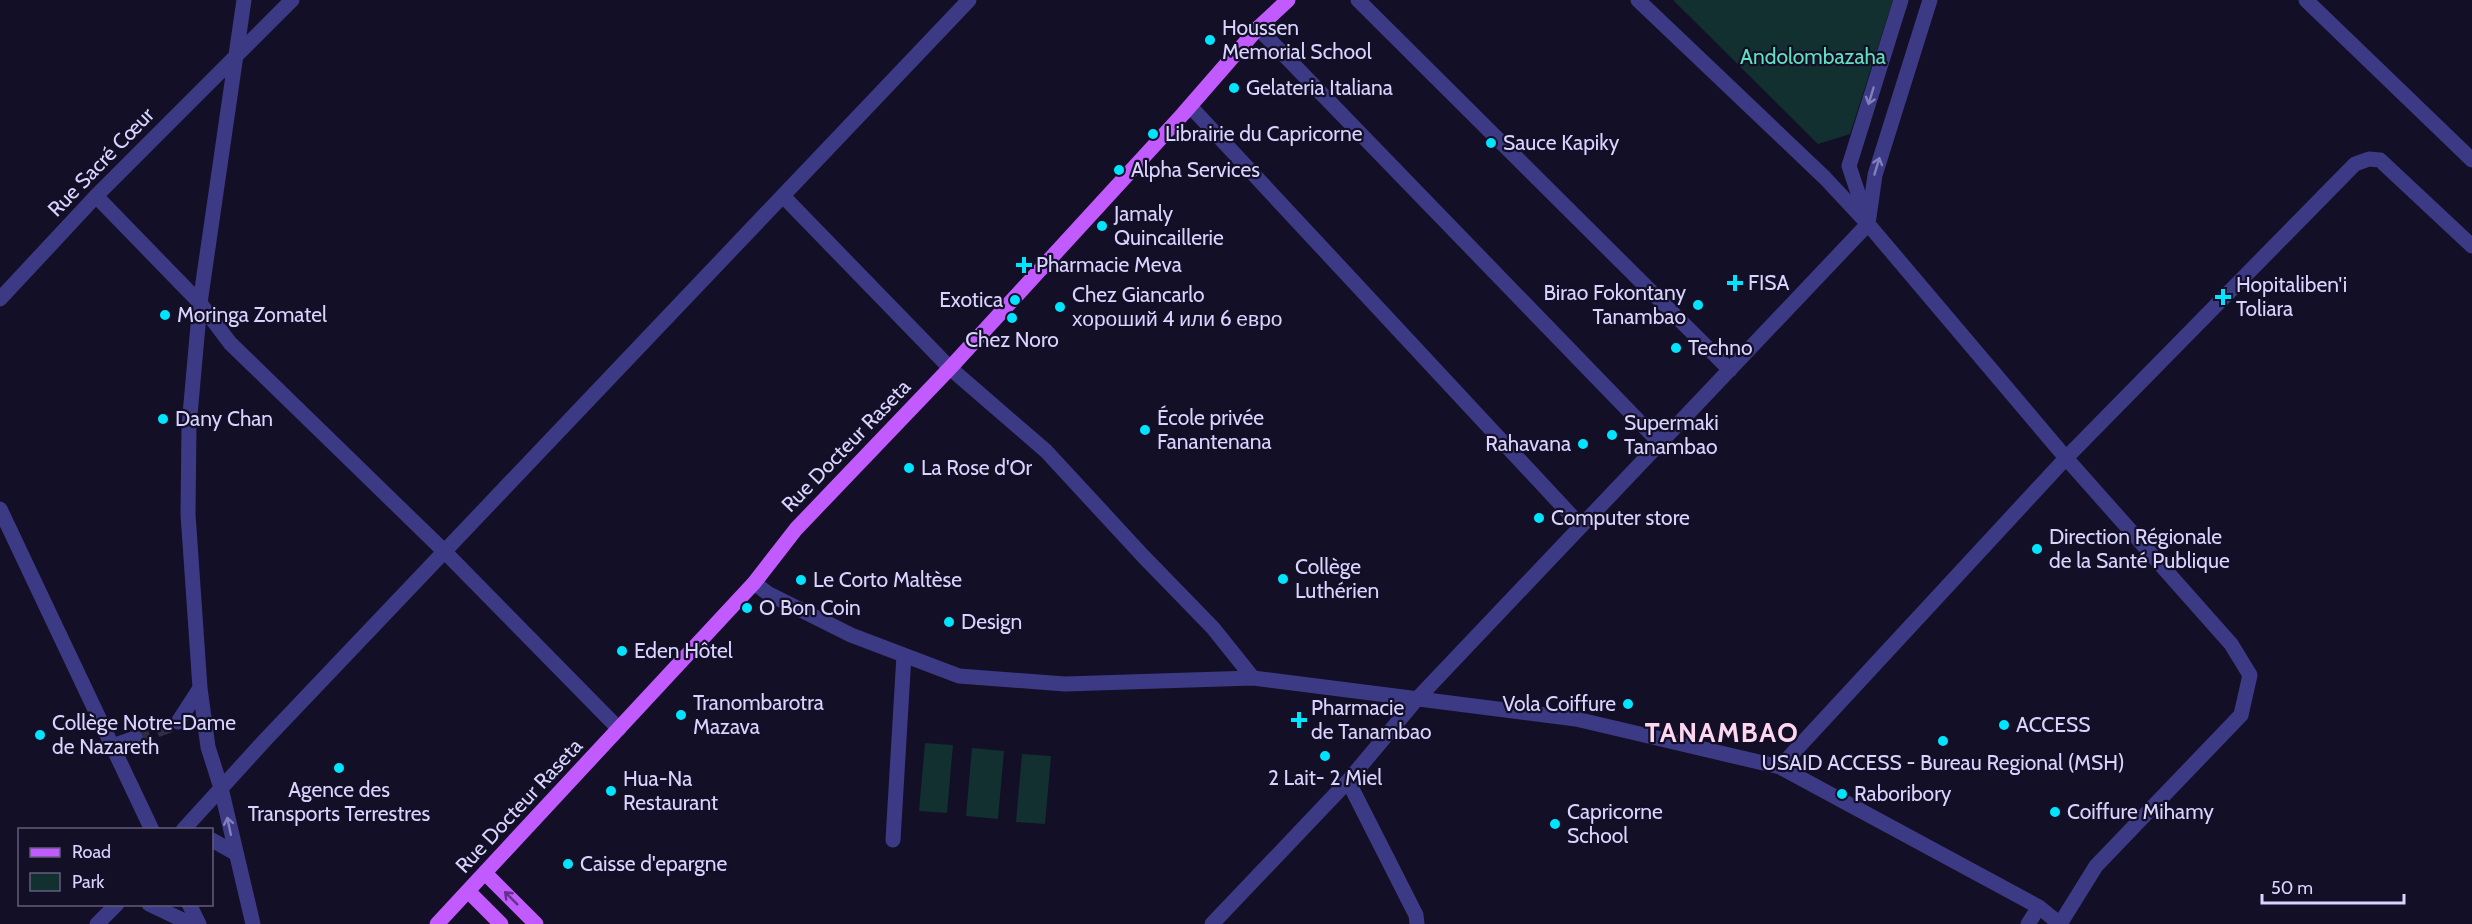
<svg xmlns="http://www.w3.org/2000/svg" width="2472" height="924" font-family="Cabin,sans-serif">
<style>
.green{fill:#12302f}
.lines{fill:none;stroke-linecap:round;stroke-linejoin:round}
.minor-tunnel{stroke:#312d47;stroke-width:15;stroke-dasharray:15 8;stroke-linecap:butt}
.minor{stroke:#3d3a85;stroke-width:15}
.major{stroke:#c25bff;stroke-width:15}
.oneway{stroke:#837fbc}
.oneway2{stroke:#623188}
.poi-dot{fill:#00e5ff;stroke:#130f26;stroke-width:2}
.labels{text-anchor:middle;stroke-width:4.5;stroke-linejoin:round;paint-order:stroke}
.poi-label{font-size:21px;fill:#d9d4ff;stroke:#130f26;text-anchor:start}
.park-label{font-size:21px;fill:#5fe0c0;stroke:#130f26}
.street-label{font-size:21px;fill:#d9d4ff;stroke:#130f26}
.district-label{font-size:27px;font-weight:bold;letter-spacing:1.5px;fill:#ffd6f0;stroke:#130f26}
</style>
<rect width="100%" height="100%" fill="#130f26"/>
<!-- green -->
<path class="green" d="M1673,0H1893L1850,134L1818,144Z
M925,743L953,745L947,813L919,811Z
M972,748L1004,751L998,819L966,816Z
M1022,754L1051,756L1045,824L1016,822Z"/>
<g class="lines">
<!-- minor-tunnel -->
<path class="minor-tunnel" d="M135,738L178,722"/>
<!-- minor -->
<path class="minor" d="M244,0L200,303L189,426L188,514L200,688L208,747L221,788L253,924
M1358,0L1730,370
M1638,0L1825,178L1868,224L2066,458L2231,644L2250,675L2241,715L2096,866L2060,924
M2306,0L2472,160
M1258,28L1660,443
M1190,106L1581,526
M96,196L200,303L230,343L445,552L619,729
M783,196L950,368L1046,451L1143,556L1213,628L1253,678
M1866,217L1849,166L1901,0
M0,299L96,196L292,0
M0,509L152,830
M754,583L769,594L851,635L959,676L1065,684L1253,678L1576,719L1780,767L2039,907L2060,924
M178,722L200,688
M112,746L135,738
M1780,767L2066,458L2355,164L2369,159L2380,160L2472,246
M1348,781L1416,915L1417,924
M183,830L266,739L969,0
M212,840L235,853
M893,840L904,655
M149,904L191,924
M189,904L199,924
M97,924L117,904
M1212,924L1348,781L1417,699L1868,224L1875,175L1930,0
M2028,924L2039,907"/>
<!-- major -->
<path class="major" d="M485,873L536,924
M468,891L501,924
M437,924L754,583L796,529L950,368L1183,114L1258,28L1288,0"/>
</g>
<!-- one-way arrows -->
<defs><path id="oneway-shaft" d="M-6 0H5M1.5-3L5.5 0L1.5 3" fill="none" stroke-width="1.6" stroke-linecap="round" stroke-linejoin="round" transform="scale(1.5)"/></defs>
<g class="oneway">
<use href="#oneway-shaft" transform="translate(1871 96) rotate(107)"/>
<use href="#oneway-shaft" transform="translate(1877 166) rotate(-73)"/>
<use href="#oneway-shaft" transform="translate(229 826) rotate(-102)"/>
</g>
<use class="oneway2" href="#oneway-shaft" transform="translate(511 898) rotate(-135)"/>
<!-- markers -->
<g class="poi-dot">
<circle cx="1210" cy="40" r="6"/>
<circle cx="1234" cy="88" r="6"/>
<circle cx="1153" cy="134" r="6"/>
<circle cx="1491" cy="143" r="6"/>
<circle cx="1119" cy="170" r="6"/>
<circle cx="1102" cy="226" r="6"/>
<path d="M1021 256h6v6h6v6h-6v6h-6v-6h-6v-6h6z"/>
<path d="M1732 274h6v6h6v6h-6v6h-6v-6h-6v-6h6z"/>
<path d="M2220 288h6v6h6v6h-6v6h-6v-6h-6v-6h6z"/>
<circle cx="1015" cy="300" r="6"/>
<circle cx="1698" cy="305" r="6"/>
<circle cx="1060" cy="307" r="6"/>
<circle cx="165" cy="315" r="6"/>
<circle cx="1012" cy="318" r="6"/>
<circle cx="1676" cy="348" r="6"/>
<circle cx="163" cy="419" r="6"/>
<circle cx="1145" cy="430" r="6"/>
<circle cx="1612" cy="435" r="6"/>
<circle cx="1583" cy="444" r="6"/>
<circle cx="909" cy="468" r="6"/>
<circle cx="1539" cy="518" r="6"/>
<circle cx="2037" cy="549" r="6"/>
<circle cx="1283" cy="579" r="6"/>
<circle cx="801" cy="580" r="6"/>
<circle cx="747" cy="608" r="6"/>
<circle cx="949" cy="622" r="6"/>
<circle cx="622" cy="651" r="6"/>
<circle cx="1628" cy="704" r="6"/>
<circle cx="681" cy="715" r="6"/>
<path d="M1296 711h6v6h6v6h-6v6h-6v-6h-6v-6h6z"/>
<circle cx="2004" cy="725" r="6"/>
<circle cx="40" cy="735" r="6"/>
<circle cx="1943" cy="741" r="6"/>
<circle cx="1325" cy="756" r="6"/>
<circle cx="339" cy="768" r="6"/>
<circle cx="611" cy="791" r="6"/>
<circle cx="1842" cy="794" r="6"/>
<circle cx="2055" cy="812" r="6"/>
<circle cx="1555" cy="824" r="6"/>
<circle cx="568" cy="864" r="6"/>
</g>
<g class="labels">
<!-- poi labels -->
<g class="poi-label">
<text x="1222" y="35">Houssen<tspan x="1222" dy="24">Memorial School</tspan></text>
<text x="1246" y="95">Gelateria Italiana</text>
<text x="1165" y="141">Librairie du Capricorne</text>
<text x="1503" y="150">Sauce Kapiky</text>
<text x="1131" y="177">Alpha Services</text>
<text x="1114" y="221">Jamaly<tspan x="1114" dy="24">Quincaillerie</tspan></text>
<text x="1036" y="272">Pharmacie Meva</text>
<text x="1748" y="290">FISA</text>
<text x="2236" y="292">Hopitaliben'i<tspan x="2236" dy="24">Toliara</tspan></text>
<text x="1686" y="300" text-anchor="end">Birao Fokontany<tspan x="1686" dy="24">Tanambao</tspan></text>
<text x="1072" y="302">Chez Giancarlo<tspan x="1072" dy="24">хороший 4 или 6 евро</tspan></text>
<text x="1003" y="307" text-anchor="end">Exotica</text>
<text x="177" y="322">Moringa Zomatel</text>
<text x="1012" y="347" text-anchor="middle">Chez Noro</text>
<text x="1688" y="355">Techno</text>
<text x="1157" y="425">École privée<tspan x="1157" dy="24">Fanantenana</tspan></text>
<text x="175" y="426">Dany Chan</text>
<text x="1624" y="430">Supermaki<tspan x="1624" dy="24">Tanambao</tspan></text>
<text x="1571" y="451" text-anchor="end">Rahavana</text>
<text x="921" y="475">La Rose d'Or</text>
<text x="1551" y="525">Computer store</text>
<text x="2049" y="544">Direction Régionale<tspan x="2049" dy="24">de la Santé Publique</tspan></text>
<text x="1295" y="574">Collège<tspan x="1295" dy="24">Luthérien</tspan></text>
<text x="813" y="587">Le Corto Maltèse</text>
<text x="759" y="615">O Bon Coin</text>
<text x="961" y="629">Design</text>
<text x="634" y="658">Eden Hôtel</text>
<text x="693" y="710">Tranombarotra<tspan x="693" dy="24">Mazava</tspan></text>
<text x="1616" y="711" text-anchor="end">Vola Coiffure</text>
<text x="1311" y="715">Pharmacie<tspan x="1311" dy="24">de Tanambao</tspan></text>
<text x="52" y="730">Collège Notre-Dame<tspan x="52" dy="24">de Nazareth</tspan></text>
<text x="2016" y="732">ACCESS</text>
<text x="1943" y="770" text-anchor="middle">USAID ACCESS - Bureau Regional (MSH)</text>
<text x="1325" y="785" text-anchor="middle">2 Lait- 2 Miel</text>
<text x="623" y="786">Hua-Na<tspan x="623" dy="24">Restaurant</tspan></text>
<text x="339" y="797" text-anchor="middle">Agence des<tspan x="339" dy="24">Transports Terrestres</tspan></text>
<text x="1854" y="801">Raboribory</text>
<text x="1567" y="819">Capricorne<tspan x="1567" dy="24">School</tspan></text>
<text x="2067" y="819">Coiffure Mihamy</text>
<text x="580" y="871">Caisse d'epargne</text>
</g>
<!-- park labels -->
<g class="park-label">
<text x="1813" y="64">Andolombazaha</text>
</g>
<!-- street labels -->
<g class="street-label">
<text transform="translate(101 162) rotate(-46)" y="7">Rue Sacré Cœur</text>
<text transform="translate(846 446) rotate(-46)" y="7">Rue Docteur Raseta</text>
<text transform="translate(519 806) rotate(-47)" y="7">Rue Docteur Raseta</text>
</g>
<!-- district labels -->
<g class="district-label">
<text x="1722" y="742">TANAMBAO</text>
</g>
</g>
<!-- legend -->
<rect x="18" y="828" width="195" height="78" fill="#130f26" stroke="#625e7d" stroke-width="1.5"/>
<rect x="30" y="848" width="30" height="9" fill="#c25bff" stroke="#625e7d" stroke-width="1.5"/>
<text x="72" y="858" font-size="18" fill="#d9d4ff">Road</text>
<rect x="30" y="873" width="30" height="18" fill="#12302f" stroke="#625e7d" stroke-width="1.5"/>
<text x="72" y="888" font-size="18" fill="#d9d4ff">Park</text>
<!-- scale -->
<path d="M2262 894v9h142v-9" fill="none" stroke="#d9d4ff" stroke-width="3"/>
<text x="2271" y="894" font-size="18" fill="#d9d4ff" stroke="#130f26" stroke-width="4.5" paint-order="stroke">50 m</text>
</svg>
